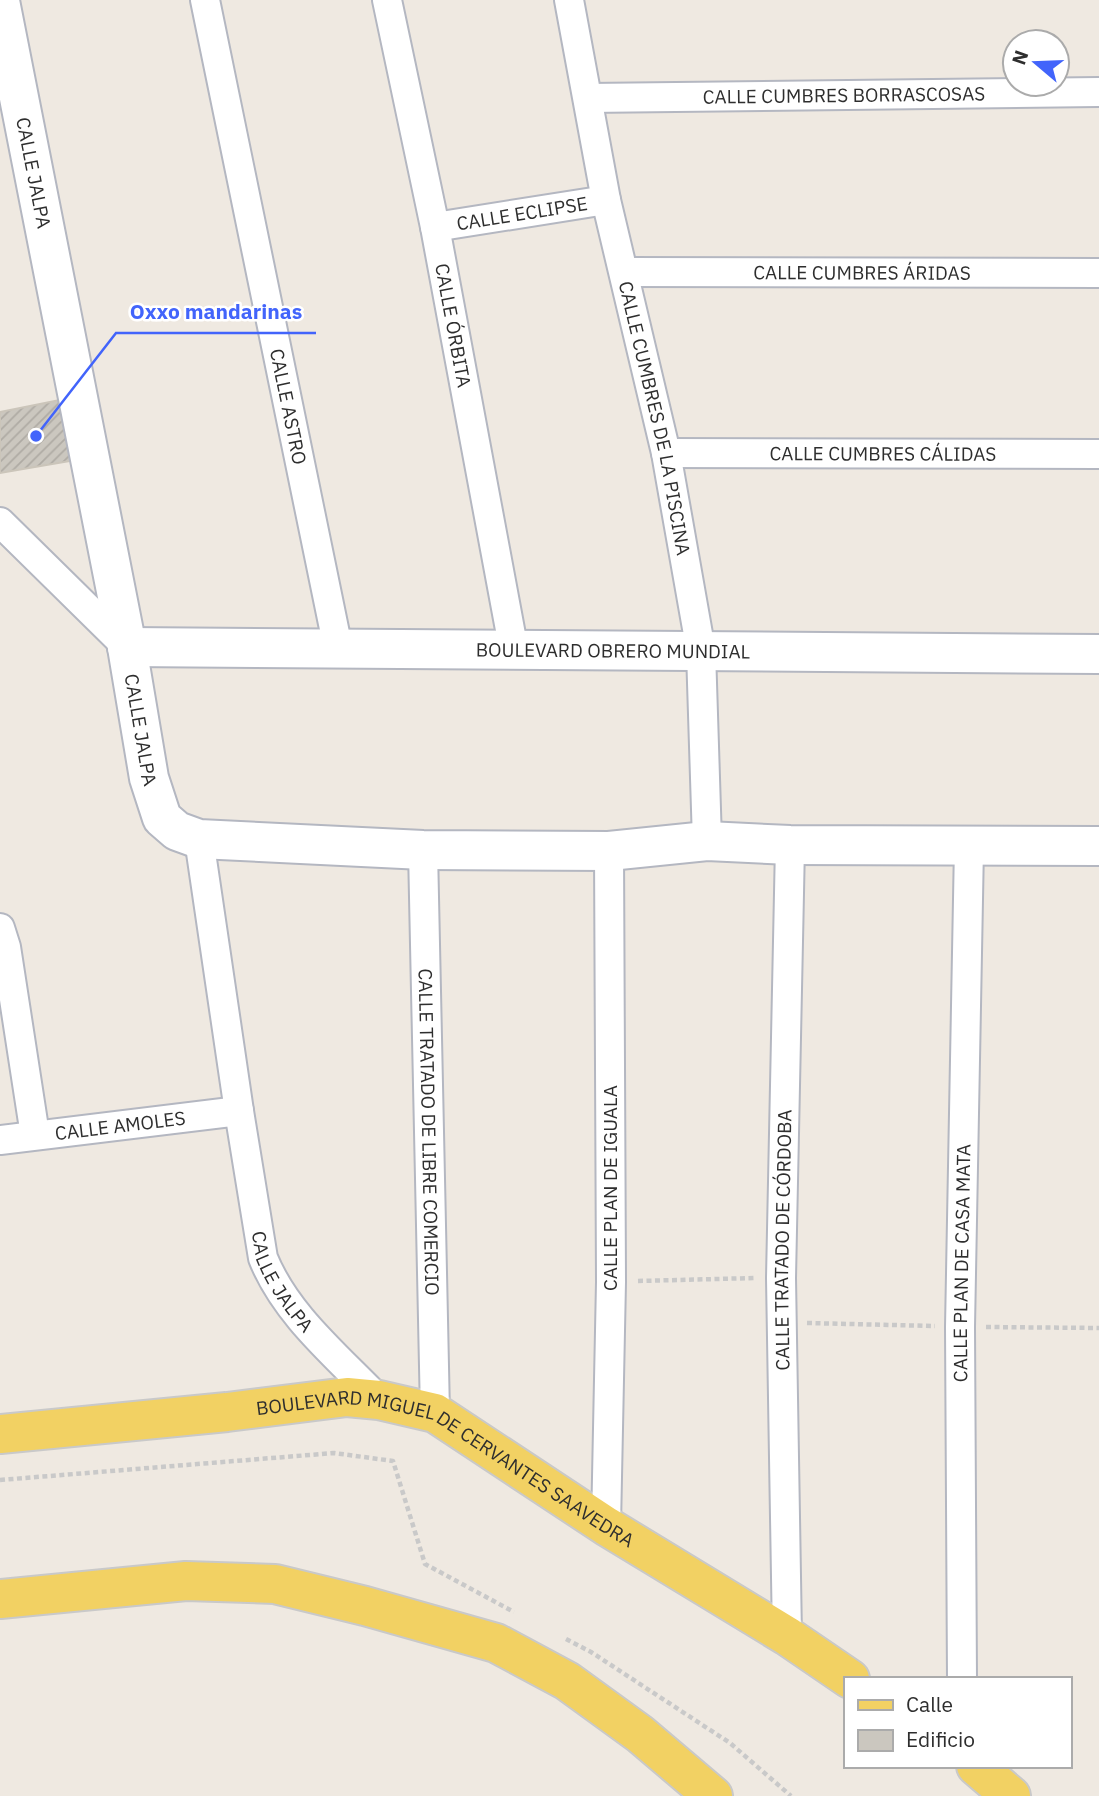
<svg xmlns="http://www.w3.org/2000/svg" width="1099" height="1796" font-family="'IBM Plex Sans',sans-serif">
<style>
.building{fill:url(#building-hatch);stroke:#cbc5ba;stroke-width:2}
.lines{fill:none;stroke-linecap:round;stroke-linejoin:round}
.street-casing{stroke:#b4b7c1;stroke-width:32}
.secondary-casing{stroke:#b4b7c1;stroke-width:42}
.primary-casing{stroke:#c9c9c9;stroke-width:42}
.path{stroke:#c9c9c9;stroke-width:4.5;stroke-dasharray:5 3.5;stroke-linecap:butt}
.street{stroke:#fff;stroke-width:28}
.secondary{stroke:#fff;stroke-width:38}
.primary{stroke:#f2d163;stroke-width:38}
.labels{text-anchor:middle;stroke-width:5;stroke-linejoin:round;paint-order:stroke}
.street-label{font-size:19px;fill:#2e2e2e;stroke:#fff}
.leader{fill:none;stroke:#4264fb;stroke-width:2.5}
.callout-dot{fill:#4264fb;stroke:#fff;stroke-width:2.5}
.callout-label{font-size:21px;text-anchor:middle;font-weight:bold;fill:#4264fb;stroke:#fff;stroke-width:5;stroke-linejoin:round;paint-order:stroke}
</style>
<defs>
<pattern id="building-hatch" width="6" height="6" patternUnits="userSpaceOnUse" patternTransform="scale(1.75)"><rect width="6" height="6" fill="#cbc7bf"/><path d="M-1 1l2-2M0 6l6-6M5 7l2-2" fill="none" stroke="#afaba4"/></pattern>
</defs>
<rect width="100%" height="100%" fill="#efe9e1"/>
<!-- building -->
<path class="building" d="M65,399L76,460L0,473V412Z"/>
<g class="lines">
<defs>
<g id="street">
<path id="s1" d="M205,0L338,648"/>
<path id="s2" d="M387,0L435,227L514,651"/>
<path id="s3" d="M569,0L606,200L666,453L701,651L707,841"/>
<path id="s4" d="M588,98L1099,92"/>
<path id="s5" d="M435,227L606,200"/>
<path id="s6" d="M624,272L1099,273"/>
<path id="s7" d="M666,453L1099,454"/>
<path d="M0,522L127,647"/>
<path id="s8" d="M199,839L239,1111L263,1258C286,1315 337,1356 379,1400"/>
<path id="s9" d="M423,850L435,1413"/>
<path d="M0,928L6,947L35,1135"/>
<path id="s10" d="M0,1140L239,1111"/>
<path d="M606,1526L611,1282L609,851"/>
<path id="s11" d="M787,1636L781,1278L790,845"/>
<path id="s12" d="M962,1679L960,1327L969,846"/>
</g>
<g id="secondary">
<path id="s13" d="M0,1L127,647L149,778L162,818L177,831L199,839L423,850L609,851L707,841L790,845L1099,846"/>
<path id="s14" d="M127,647L1099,654"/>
</g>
<g id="primary">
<path id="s15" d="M0,1434L227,1412L347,1397L379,1400L435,1413L606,1526L787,1636L850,1679"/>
<path d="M0,1599L186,1581L275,1584L365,1606L496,1643L567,1681L640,1734L713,1796"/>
<path d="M976,1766L1011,1796"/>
</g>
</defs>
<!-- street casing -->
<use href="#street" class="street-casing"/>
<!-- secondary casing -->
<use href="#secondary" class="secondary-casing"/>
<!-- primary casing -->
<use href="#primary" class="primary-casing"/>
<!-- path -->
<path class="path" d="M638,1281L755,1278
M807,1323L935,1326
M986,1327L1099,1328
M0,1480L334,1453L393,1461L425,1564L514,1612
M566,1639L591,1652L730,1743L791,1796"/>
<!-- street -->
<use href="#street" class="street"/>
<!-- secondary -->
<use href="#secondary" class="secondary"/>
<!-- primary -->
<use href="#primary" class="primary"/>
</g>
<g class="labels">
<!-- street labels -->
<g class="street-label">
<text dy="7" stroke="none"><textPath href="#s4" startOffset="256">CALLE CUMBRES BORRASCOSAS</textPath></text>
<text dy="7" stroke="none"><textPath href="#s13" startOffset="175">CALLE JALPA</textPath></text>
<text dy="7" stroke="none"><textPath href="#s5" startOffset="88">CALLE ECLIPSE</textPath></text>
<text dy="7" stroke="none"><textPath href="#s6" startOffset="238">CALLE CUMBRES ÁRIDAS</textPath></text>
<text dy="7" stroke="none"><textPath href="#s2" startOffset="332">CALLE ÓRBITA</textPath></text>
<text dy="7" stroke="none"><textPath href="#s1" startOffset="415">CALLE ASTRO</textPath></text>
<text dy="7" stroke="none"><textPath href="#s3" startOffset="427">CALLE CUMBRES DE LA PISCINA</textPath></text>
<text dy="7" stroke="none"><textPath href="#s7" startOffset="217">CALLE CUMBRES CÁLIDAS</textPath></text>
<text dy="7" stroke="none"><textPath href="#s14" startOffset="486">BOULEVARD OBRERO MUNDIAL</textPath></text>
<text dy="7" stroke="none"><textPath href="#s13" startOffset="742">CALLE JALPA</textPath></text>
<text dy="7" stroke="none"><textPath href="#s10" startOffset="121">CALLE AMOLES</textPath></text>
<text dy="7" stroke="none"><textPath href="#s9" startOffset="282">CALLE TRATADO DE LIBRE COMERCIO</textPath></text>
<text transform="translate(610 1188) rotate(-90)" y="7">CALLE PLAN DE IGUALA</text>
<text dy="7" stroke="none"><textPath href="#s11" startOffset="396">CALLE TRATADO DE CÓRDOBA</textPath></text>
<text dy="7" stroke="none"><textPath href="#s12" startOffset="416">CALLE PLAN DE CASA MATA</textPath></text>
<text dy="7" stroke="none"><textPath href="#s8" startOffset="453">CALLE JALPA</textPath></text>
<text dy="7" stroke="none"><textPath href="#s15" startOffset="466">BOULEVARD MIGUEL DE CERVANTES SAAVEDRA</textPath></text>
</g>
</g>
<!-- callouts -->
<path class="leader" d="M36 436L116 333H316"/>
<circle class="callout-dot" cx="36" cy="436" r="7"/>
<g class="callout-label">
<text x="216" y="319">Oxxo mandarinas</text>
</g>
<!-- legend -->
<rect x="844" y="1677" width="228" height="91" fill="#ffffff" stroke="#ababab" stroke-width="2"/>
<rect x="858" y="1700" width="35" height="10" fill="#f2d163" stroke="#ababab" stroke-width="2"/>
<text x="906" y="1712" font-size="21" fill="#2e2e2e">Calle</text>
<rect x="858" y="1730" width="35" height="21" fill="#cbc7bf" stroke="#ababab" stroke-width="2"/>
<text x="906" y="1747" font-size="21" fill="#2e2e2e">Edificio</text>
<!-- north arrow -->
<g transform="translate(1036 63) rotate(289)"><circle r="33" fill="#ffffff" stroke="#ababab" stroke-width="2"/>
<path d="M0-5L12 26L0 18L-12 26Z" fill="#4264fb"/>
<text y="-10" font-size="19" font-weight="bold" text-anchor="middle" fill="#2e2e2e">N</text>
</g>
</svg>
